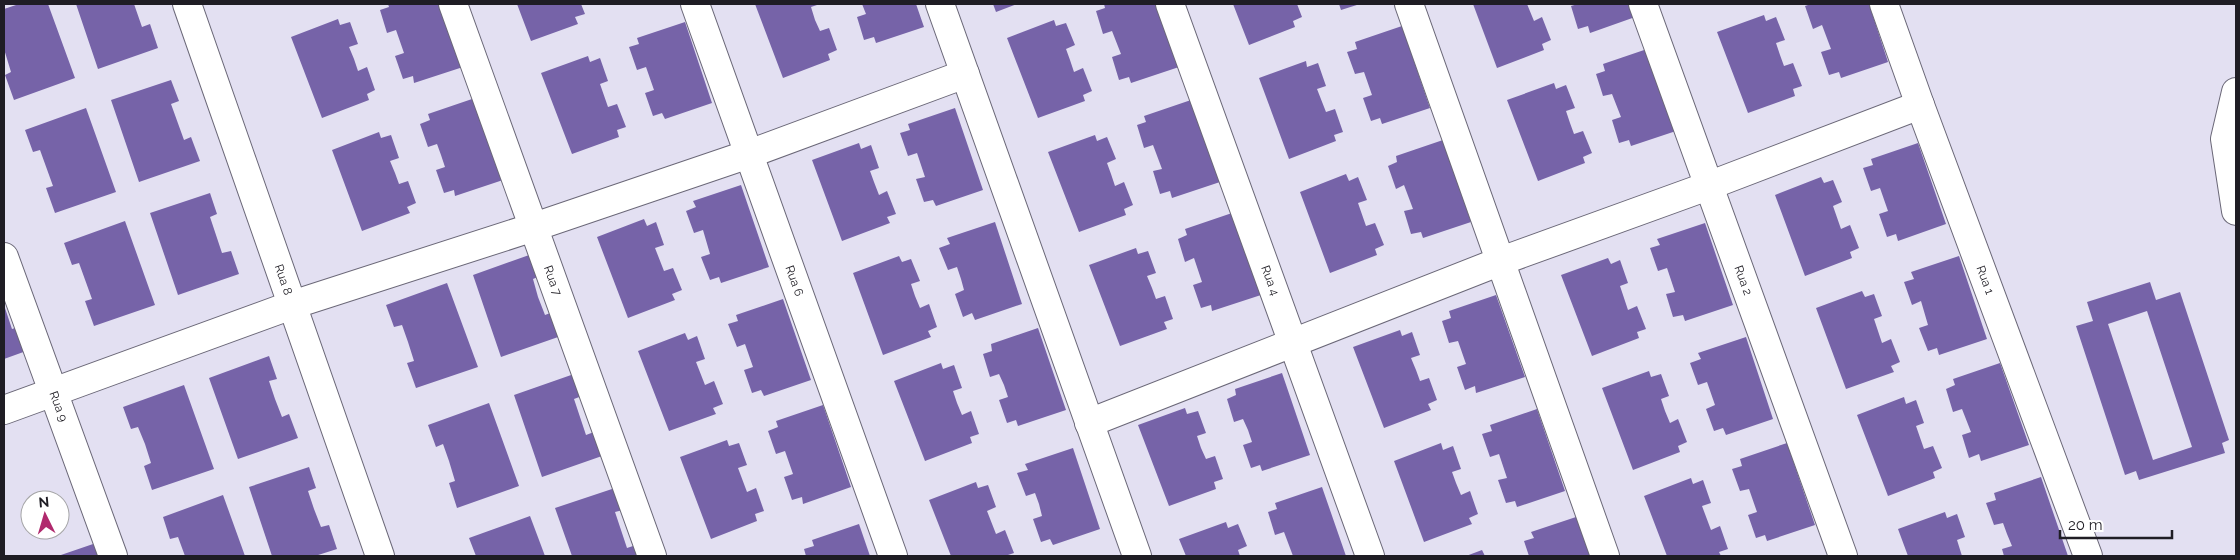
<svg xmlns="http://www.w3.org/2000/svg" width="2240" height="560" font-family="Raleway,sans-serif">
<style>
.building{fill:#7663a8;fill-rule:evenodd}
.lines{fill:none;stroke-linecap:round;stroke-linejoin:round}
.minor-casing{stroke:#6b6878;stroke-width:30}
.minor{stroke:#fff;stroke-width:28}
.labels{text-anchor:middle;stroke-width:4;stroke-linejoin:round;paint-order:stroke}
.street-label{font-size:12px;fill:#1f1d24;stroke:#fff}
</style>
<rect width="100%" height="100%" fill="#e3e0f2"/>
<!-- building -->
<path class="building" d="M19,4H48L75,78L14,100L5,75L11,72L4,49V9Z
M76,4H134L142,27L150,24L158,48L98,69Z
M388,4H441L463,67L414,83L413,76L403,79L395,56L404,53L396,30L387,33L380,10L389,7Z
M517,4H581L585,14L575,17L578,24L531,41Z
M755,4H820L811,7L815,20L820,31L829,28L837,50L828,54L830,60L783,78Z
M862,4H916L924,27L876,43L874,37L864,40L857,17L866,14Z
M993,4H1017L996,12Z
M1104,4H1157L1179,67L1131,83L1129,77L1119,80L1112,57L1121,54L1112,31L1103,34L1096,11L1105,8Z
M1233,4H1297L1302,17L1293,21L1295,27L1249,45Z
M1339,4H1360L1341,10Z
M1473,4H1527L1534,21L1542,17L1551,40L1542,44L1544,50L1497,68Z
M1578,4H1633L1638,16L1590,33L1588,26L1578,29L1571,6Z
M1811,4H1869L1888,62L1841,78L1839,72L1829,75L1821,52L1831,49L1822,25L1813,29L1805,6Z
M1764,15L1766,21L1776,17L1785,40L1776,43L1780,55L1784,66L1793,63L1802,86L1793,89L1795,96L1748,113L1717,32Z
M338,19L340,25L350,22L358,44L349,47L354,59L358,71L367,67L375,90L367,94L369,100L322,118L291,37Z
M1054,20L1056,26L1066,23L1075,45L1066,49L1070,60L1074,72L1083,68L1092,91L1083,95L1085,101L1038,118L1007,38Z
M685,22L712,103L665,119L662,113L653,116L645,93L654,90L646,67L637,70L629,47L639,44L637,38Z
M1402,26L1430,108L1382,124L1380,118L1371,121L1363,98L1372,95L1364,72L1355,74L1347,52L1357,49L1355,42Z
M1650,48L1679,130L1631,146L1629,140L1619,143L1612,120L1621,117L1612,94L1603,96L1596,74L1605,71L1603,64Z
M588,56L590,62L600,58L608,81L600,84L608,107L617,104L626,127L617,130L619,137L572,154L541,73Z
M1306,61L1307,67L1318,63L1326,86L1317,89L1326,112L1335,109L1343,132L1334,135L1336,141L1289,159L1259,78Z
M171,80L179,101L171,104L184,140L191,137L200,161L139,182L111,100Z
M1554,83L1556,89L1566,85L1575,108L1566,111L1570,123L1574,134L1583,131L1592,153L1583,157L1585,163L1538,181L1507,100Z
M475,98L503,180L455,196L454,190L444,193L436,170L445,167L441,155L437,144L428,147L420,124L430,120L428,114Z
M1191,100L1220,182L1172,198L1170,191L1160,194L1153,171L1162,169L1153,145L1144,148L1137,125L1146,122L1144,116Z
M86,108L116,192L55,213L46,188L53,186L40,150L33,152L25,130Z
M955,108L983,190L936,206L933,200L924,202L916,179L925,177L917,153L908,156L900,133L910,130L908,124Z
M379,132L381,138L391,135L399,158L390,161L395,173L399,184L408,181L416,203L407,207L410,213L362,231L332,150Z
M1095,135L1097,141L1107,137L1116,159L1107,163L1111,174L1115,186L1124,182L1133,205L1124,209L1126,215L1079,232L1048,152Z
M1443,140L1471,222L1423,238L1421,232L1411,234L1404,211L1413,209L1404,185L1396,189L1388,166L1397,162L1396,156Z
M859,143L861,149L871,145L879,168L870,171L874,182L879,195L887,191L896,214L887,217L890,223L842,241L812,160Z
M1918,143L1946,224L1898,241L1896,234L1887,237L1879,214L1888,211L1880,188L1871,191L1863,168L1873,165L1871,159Z
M1346,174L1349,181L1358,177L1367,200L1358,203L1366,226L1375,223L1384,245L1375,249L1377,255L1330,273L1300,192Z
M1821,177L1824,183L1833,180L1842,202L1833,206L1841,229L1850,225L1859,248L1850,252L1852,258L1805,276L1775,195Z
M741,185L769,267L721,283L719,277L710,280L701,257L710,254L703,230L694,233L686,211L696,207L693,201Z
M210,193L217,214L210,217L222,253L231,251L239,274L178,295L150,213Z
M1232,213L1261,295L1212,311L1211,305L1201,308L1193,285L1202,282L1194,258L1185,262L1178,239L1187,235L1185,229Z
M644,219L647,226L656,222L664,245L655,248L664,271L673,268L682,290L672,294L675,300L628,318L597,237Z
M125,221L155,305L94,326L85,301L92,299L79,263L72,265L64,243Z
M995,222L1022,304L975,320L972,313L963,317L955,294L964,290L961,279L957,267L948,270L939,248L950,244L947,238Z
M1705,223L1733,305L1685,321L1683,315L1673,317L1666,294L1675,292L1667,268L1658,271L1650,248L1660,245L1657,239Z
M1136,248L1138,254L1148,251L1156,273L1147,276L1152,288L1156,299L1165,296L1173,319L1164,322L1167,329L1120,346L1089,265Z
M532,254L540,276L533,279L538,297L545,315L553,312L561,336L501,357L473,275Z
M899,256L902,262L911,259L920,281L911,284L915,296L920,308L929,304L937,327L928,331L931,337L883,355L853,273Z
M1959,256L1987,339L1939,355L1937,348L1928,351L1919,328L1928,325L1921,301L1912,305L1904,282L1914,279L1911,272Z
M1608,258L1611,264L1620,260L1628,283L1620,286L1628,310L1637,306L1646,329L1637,332L1639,338L1592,356L1561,275Z
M2150,282L2156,300L2180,292L2229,440L2222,443L2225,453L2139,480L2136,471L2125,475L2076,326L2093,321L2087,302ZM2147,311L2192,447L2153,460L2108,324Z
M447,283L478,367L416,388L407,363L414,361L408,342L402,325L394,327L386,305Z
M1862,291L1865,297L1874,294L1882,316L1874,319L1882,343L1891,339L1900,362L1891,366L1894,372L1846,389L1816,308Z
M1496,295L1525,377L1476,393L1475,386L1465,390L1457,367L1466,364L1458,341L1449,343L1442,321L1451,318L1449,311Z
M783,299L811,380L764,396L761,390L752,393L744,370L753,367L745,344L737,347L728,324L738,321L736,315Z
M4,305L12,329L21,326L29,350L4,359Z
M1038,328L1066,410L1018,426L1016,420L1007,423L999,400L1008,397L1004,385L999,374L990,377L983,354L992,351L991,344Z
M1400,330L1402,336L1412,332L1420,355L1411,358L1416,370L1420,381L1429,378L1437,400L1428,404L1431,410L1384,428L1353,347Z
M685,333L688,340L697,336L705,359L696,362L705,385L714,381L723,404L713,408L716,414L669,431L638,351Z
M1746,337L1773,419L1726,435L1723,428L1714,431L1706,409L1715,405L1707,382L1698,385L1690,363L1701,359L1698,353Z
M269,356L277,379L269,381L275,399L282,417L289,414L298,438L238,459L209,378Z
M941,363L943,369L954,365L962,388L953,391L957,403L962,415L971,411L979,434L970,437L972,443L925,461L894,381Z
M2000,363L2029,445L1981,461L1979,454L1969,458L1962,435L1971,432L1962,409L1953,412L1946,389L1955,385L1953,379Z
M1649,371L1651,377L1661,374L1669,396L1661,399L1665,411L1670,423L1678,419L1687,442L1678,446L1680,452L1633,470L1602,388Z
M1282,373L1310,455L1262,471L1260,465L1251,468L1243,445L1252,442L1248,430L1243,419L1234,422L1227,399L1236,395L1235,389Z
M574,374L582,396L574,399L586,435L594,432L602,456L542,477L514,395Z
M184,385L214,469L152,490L144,466L151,463L145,444L138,427L131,429L123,407Z
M1904,397L1906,404L1916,400L1924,423L1916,426L1924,449L1933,446L1942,468L1933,472L1935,478L1888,496L1857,415Z
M489,403L519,486L457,508L449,483L455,481L449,461L443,444L436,447L428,425Z
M823,405L851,487L803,504L802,497L792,500L784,477L793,474L785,451L776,454L768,431L778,427L776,421Z
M1185,408L1187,414L1198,411L1206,433L1197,436L1201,448L1206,459L1215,456L1223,479L1214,482L1216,489L1169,506L1138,425Z
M1537,409L1565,491L1517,507L1515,501L1506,503L1498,480L1507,478L1499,454L1490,457L1482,434L1492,431L1490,425Z
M727,440L729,446L739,443L747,465L738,468L747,492L756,488L764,511L755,514L757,521L711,539L680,457Z
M1441,443L1443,450L1453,446L1461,469L1452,472L1456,483L1461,495L1470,491L1478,514L1469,518L1472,524L1424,542L1394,461Z
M1787,443L1815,525L1767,541L1765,535L1756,538L1748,515L1757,512L1749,489L1740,491L1732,469L1742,466L1740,459Z
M1073,448L1100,529L1053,545L1050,539L1041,542L1033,519L1042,516L1039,504L1035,493L1026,496L1017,473L1028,470L1025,464Z
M309,467L316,488L308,491L314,509L321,527L329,525L337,549L315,556H272L249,487Z
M2041,477L2068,556H2004L2002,549L2012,546L2007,534L2003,523L1994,525L1986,503L1996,500L1994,493Z
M1691,478L1693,484L1703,480L1711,503L1702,506L1711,530L1720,526L1728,549L1719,552L1721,556H1667L1644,496Z
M976,482L978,488L988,485L996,507L987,511L996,534L1005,530L1014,553L1005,556H951L929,500Z
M1322,487L1346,556H1293L1284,532L1275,535L1268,512L1277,509L1275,503Z
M615,488L623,510L615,512L627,548L636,545L639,556H572L555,508Z
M223,495L245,556H185L178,537L170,539L163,517Z
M1945,512L1947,518L1957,514L1965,537L1957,540L1962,556H1908L1898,529Z
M530,516L545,556H476L469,538Z
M1579,516L1593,556H1529L1524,541L1534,538L1531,532Z
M1226,522L1228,528L1238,524L1247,546L1238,550L1240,556H1186L1179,539Z
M859,524L870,556H806L804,549L814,546L812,540Z
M96,543L101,556H58Z
M1482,550L1485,556H1466Z"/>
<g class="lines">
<defs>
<g id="minor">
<path id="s1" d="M187,4L380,556"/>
<path id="s2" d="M453,4L652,556"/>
<path id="s3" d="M695,4L893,556"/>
<path d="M940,4L1137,556"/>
<path id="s4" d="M1170,4L1370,556"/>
<path d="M1409,4L1605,556"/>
<path id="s5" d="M1643,4L1843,556"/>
<path id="s6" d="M1884,4L1920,105L2088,556"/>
<path d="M2236,92L2225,139L2236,211"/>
<path id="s7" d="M4,257L113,556"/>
<path d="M4,410L292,305L534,227L749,154L965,74"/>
<path d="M1089,423L1501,261L1708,186L1920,105"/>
</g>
</defs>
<!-- minor casing -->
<use href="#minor" class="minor-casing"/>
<!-- minor -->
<use href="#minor" class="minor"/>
</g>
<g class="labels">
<!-- street labels -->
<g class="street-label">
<text dy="4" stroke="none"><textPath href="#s1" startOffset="292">Rua 8</textPath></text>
<text dy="4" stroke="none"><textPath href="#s2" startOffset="294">Rua 7</textPath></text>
<text dy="4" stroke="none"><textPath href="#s3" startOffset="294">Rua 6</textPath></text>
<text dy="4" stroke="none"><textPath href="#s4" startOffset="294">Rua 4</textPath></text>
<text dy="4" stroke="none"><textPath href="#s5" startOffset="294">Rua 2</textPath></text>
<text dy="4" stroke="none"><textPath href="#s6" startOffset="294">Rua 1</textPath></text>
<text dy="4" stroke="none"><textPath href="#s7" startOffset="159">Rua 9</textPath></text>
</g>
</g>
<!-- border -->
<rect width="2240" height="560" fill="none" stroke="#1f1d24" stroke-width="10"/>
<!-- north arrow -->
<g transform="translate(45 515) rotate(355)"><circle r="24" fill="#ffffff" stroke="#a5a5a7"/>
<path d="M0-4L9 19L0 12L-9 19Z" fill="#b0296d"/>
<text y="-8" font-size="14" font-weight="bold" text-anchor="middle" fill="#1f1d24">N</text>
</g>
<!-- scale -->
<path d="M2060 530v8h112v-8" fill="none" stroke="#1f1d24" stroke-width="2.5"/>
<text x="2068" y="530" font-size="15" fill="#1f1d24" stroke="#ffffff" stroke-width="4" paint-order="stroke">20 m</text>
</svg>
